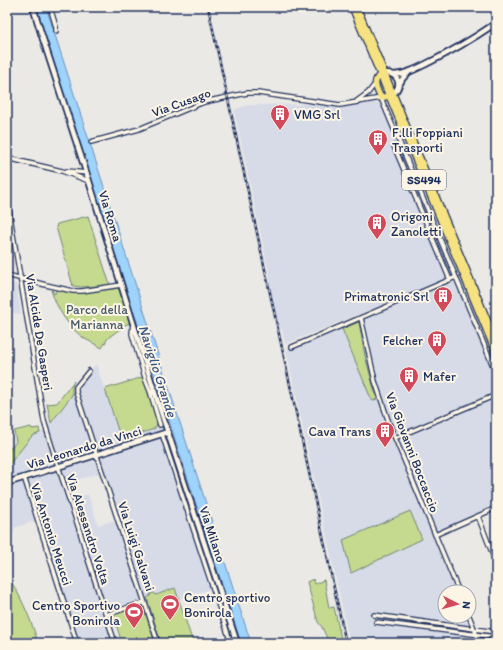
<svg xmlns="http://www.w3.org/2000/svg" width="503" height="650" font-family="Itim,sans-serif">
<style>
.built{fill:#d7dbe7;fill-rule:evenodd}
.green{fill:#c5da8f;stroke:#708476}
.water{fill:#9ed3fc;stroke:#6a91bd}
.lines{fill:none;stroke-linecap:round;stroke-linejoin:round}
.street-casing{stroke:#1b2f5e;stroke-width:6}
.secondary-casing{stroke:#1b2f5e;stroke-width:8}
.primary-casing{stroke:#1b2f5e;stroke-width:8}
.street{stroke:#fcf5e5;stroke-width:3.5}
.secondary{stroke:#fcf5e5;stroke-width:4.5}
.primary{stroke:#f6e281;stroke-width:5.5}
.rail-casing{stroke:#1b2f5e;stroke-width:2.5}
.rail{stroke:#fcf5e5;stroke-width:1;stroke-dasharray:3;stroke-linecap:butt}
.labels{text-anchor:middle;stroke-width:4;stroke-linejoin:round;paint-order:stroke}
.shield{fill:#fcf5e5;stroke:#5e6a86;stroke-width:1}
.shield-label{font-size:12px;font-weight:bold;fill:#1b2f5e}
.street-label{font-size:13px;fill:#1b2f5e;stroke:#fcf5e5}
.poi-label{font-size:13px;fill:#1b2f5e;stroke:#fcf5e5;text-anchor:start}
.park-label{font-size:13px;fill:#465a6a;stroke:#fcf5e5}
.water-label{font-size:14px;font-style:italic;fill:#3c5886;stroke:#fcf5e5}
</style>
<rect width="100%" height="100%" fill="#ebe9e6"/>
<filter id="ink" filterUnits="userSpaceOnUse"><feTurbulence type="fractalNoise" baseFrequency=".025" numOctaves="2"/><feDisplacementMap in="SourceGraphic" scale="8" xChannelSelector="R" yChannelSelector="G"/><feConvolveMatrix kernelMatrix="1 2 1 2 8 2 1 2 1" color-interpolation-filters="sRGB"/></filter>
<g filter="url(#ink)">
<!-- built -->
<path class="built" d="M381,103L418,190L453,277L285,344L282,329L276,330L265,278L270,277L234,110L248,105Z
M7,282L16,284L21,314L7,312Z
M453,282L457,283L496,377V505L432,536L456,592H445V616H466L477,643H350L286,350Z
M96,364L121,439L154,429L158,423L143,377L151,374L220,586L179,599L175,588L104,612L113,643H72L77,641L38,520L14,528L15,532L7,535V467L32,435L42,432L51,423ZM100,473L115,520L98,525L88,494L72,499L67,483Z"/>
<!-- green -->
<path class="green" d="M88,216L109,282L110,285L82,287L73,286L56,227L57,224Z
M119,288L130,323L125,325L108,338L102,348C97,345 91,342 85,339C68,327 57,309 51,290H53V293L55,294L56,290L81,293Z
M359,322L365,356L377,399L372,401L342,329Z
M143,377L158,423L154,429L121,440L105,389Z
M74,381L72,386V395L51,423L47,404L57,403Z
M31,427L32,429L39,428L40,433L32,436L7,467V452L16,442L14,431Z
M410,511L422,539L351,573L343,540Z
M7,576C20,593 32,622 38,643H7Z
M313,579L315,584L324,580L329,608L334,607L342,643H329L322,627L318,622L307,582Z
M175,588L193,643H161L147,598L150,596L151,593H154L156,595Z
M143,605L155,643H122L113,615Z"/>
<!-- water -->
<path class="water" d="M35,7H46L251,643H241Z"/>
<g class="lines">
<defs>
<path id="street" d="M50,7L56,27V31
M357,101L368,93L375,84
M91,142L139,129L204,102L247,93H258L340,105L381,98L496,373
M394,146L450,280
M7,158L62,171L89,181
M67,171L87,173
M7,198L44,421L56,460L81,535L87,556L115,643
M7,275L46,285L73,291H82L121,285
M361,318L375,381L390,426L459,592
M133,323L132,334L146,381L150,391L155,394
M292,347L456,277
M89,371L76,387V392L158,643
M150,391L160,425
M162,434L231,643
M395,438L496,395
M24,477L77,643
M478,516L496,563
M435,535L496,508
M106,615L144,602
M374,615L496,632
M469,616L480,643
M376,622L496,637"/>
<path id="secondary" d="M33,7L42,36L89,181L152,384L237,643
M385,73C398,73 403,85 393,94
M394,75C406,74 416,69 426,64C451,52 474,38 496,23
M399,85L403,78L409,72
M7,483L168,432"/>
<path id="primary" d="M352,7L496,353
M357,7L496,341
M383,73C371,80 376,88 381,98L391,95"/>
</defs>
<!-- street casing -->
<use href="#street" class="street-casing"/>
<!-- secondary casing -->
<use href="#secondary" class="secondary-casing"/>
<!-- primary casing -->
<use href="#primary" class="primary-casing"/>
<!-- street -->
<use href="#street" class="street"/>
<!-- secondary -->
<use href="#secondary" class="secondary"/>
<!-- primary -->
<use href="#primary" class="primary"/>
<defs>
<path id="rail" d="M208,7L346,643"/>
</defs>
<!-- rail casing -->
<use href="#rail" class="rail-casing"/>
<!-- rail -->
<use href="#rail" class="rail"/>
</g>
</g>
<!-- icons -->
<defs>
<symbol id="building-pin" viewBox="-11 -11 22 30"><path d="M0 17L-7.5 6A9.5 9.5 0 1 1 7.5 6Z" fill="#d1495b" stroke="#fcf5e5"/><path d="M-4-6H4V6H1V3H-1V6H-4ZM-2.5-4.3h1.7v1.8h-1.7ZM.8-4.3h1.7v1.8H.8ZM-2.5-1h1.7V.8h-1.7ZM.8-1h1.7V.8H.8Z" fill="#fff"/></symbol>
<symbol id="stadium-pin" viewBox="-11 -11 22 30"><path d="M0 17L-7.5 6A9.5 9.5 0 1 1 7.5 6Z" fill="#d1495b" stroke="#fcf5e5"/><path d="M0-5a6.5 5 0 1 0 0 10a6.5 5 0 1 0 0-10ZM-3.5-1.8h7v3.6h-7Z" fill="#fff"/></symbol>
</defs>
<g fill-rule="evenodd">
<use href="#building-pin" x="269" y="103" width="22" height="30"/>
<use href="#building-pin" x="367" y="128" width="22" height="30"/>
<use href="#building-pin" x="366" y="212" width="22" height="30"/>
<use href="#building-pin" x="432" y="285" width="22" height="30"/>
<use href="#building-pin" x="426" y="329" width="22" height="30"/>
<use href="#building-pin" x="398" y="365" width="22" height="30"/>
<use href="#building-pin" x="374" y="420" width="22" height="30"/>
<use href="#stadium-pin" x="159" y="593" width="22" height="30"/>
<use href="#stadium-pin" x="123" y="601" width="22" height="30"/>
</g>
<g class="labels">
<!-- shield labels -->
<rect class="shield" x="402" y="170" width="44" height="20" rx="3"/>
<g class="shield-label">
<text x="424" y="184">SS494</text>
</g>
<!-- street labels -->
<g class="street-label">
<text transform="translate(181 102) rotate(-20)" y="5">Via Cusago</text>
<text transform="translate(111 216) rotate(73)" y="5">Via Roma</text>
<text transform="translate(40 332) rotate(81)" y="5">Via Alcide De Gasperi</text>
<text transform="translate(84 447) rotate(-17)" y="5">Via Leonardo da Vinci</text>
<text transform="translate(413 452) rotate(69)" y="5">Via Giovanni Boccaccio</text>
<text transform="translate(89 529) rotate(72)" y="5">Via Alessandro Volta</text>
<text transform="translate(52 534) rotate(72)" y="5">Via Antonio Meucci</text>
<text transform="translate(213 534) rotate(72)" y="5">Via Milano</text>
<text transform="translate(137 546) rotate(72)" y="5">Via Luigi Galvani</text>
</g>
<!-- poi labels -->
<g class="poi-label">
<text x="294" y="119">VMG Srl</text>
<text x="392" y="137">F.lli Foppiani<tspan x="392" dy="15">Trasporti</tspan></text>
<text x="391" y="221">Origoni<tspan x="391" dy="15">Zanoletti</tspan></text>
<text x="429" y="301" text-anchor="end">Primatronic Srl</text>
<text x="423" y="345" text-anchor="end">Felcher</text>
<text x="423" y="381">Mafer</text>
<text x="371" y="436" text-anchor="end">Cava Trans</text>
<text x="184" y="602">Centro sportivo<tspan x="184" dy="15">Bonirola</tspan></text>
<text x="120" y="610" text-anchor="end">Centro Sportivo<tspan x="120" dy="15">Bonirola</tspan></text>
</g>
<!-- park labels -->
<g class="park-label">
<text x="97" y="314">Parco della<tspan x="97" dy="15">Marianna</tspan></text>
</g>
<!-- water labels -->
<g class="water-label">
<text transform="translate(158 371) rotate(72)" y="5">Naviglio Grande</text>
</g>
</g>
<!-- margin -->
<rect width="503" height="650" fill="none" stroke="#fcf5e5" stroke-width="24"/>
<rect x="12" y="12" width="479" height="626" fill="none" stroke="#1b2f5e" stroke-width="1.5" filter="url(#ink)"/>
<!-- north arrow -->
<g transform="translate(457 604) rotate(96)"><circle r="19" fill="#fcf5e5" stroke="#a2a6af"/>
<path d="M0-3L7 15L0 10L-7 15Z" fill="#d1495b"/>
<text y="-6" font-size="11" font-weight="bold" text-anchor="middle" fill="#1b2f5e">N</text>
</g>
</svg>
